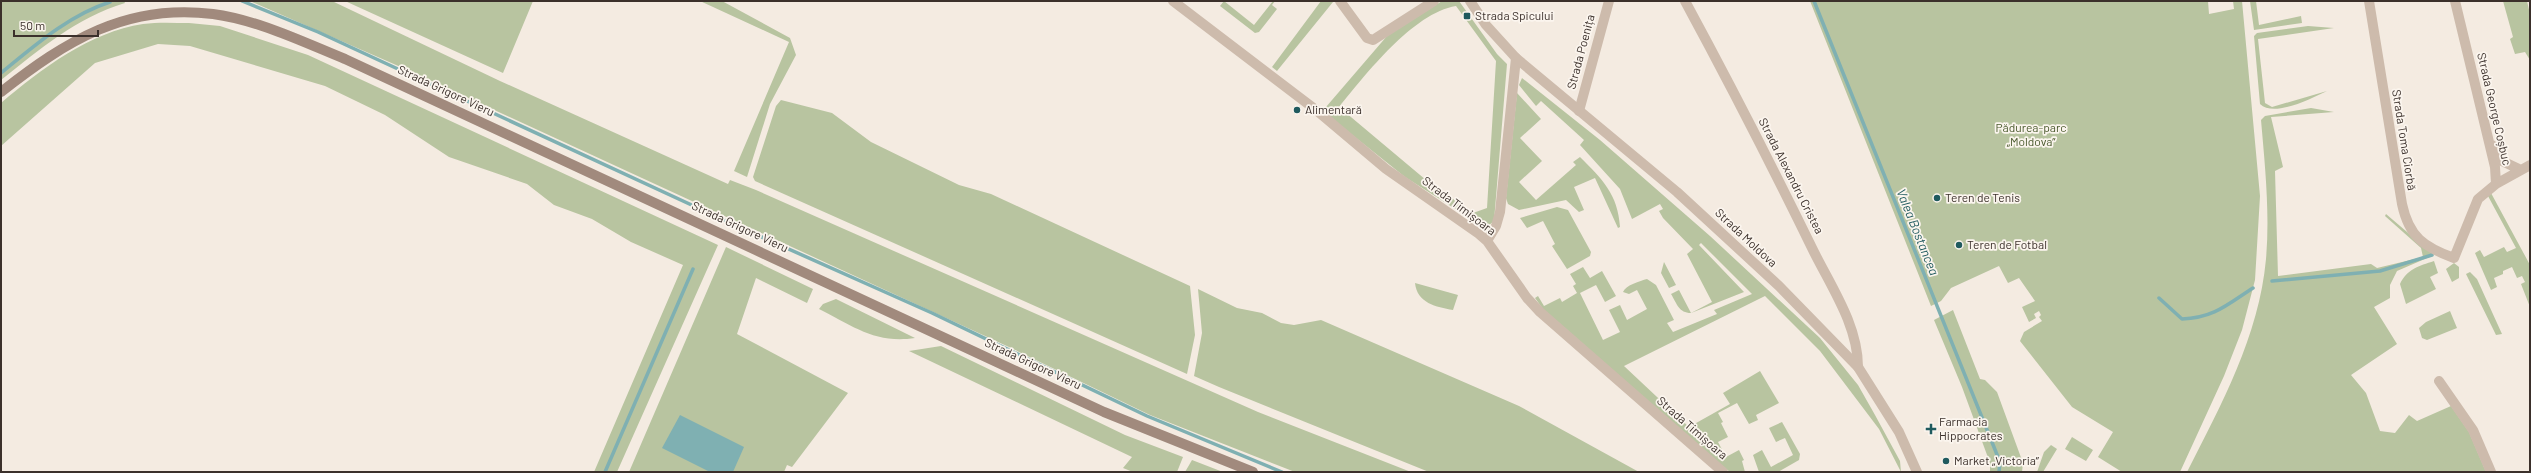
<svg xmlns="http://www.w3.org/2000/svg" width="2531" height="473" font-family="Barlow,sans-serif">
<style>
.green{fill:#b8c4a0;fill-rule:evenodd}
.water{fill:#7fb0b2}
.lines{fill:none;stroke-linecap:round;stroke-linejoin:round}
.stream{stroke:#7fb0b2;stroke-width:3.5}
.minor{stroke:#cdbbac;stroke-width:10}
.tertiary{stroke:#cdbbac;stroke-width:10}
.secondary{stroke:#a18a7d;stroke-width:10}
.poi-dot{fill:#1f5a5e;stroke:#fbf5ee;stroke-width:1.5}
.labels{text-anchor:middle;stroke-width:3.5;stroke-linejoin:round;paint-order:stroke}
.poi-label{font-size:12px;fill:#3b302b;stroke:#fbf5ee;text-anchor:start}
.street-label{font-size:12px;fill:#3b302b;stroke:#fbf5ee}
.park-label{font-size:12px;fill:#4a5a2e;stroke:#fbf5ee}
.water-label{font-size:13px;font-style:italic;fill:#1f5a5e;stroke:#fbf5ee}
</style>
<rect width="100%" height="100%" fill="#f4ebe1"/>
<!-- green -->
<path class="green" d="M1,1H124L125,3C76,18 40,49 1,80Z
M250,1H332L500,81L728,184L730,180L756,190L1258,412L1411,472H1295L1150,415L1009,347L412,72Z
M345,1H533L503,73Z
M700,1H722L790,38L796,55L770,104L747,177L734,171L789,42Z
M1224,1L1254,25L1273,1H1275L1272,5L1277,9L1259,32L1255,33L1220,6Z
M1321,1L1333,2L1277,71L1272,67Z
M1442,1H1459L1497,54L1507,64L1494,221L1488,226H1482L1405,177L1331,118L1326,107L1387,36ZM1456,6L1496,61L1487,208L1473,213L1426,180L1339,107C1366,74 1413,13 1456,6Z
M1810,1H2208L2209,14L2234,9L2233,1H2242L2260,196L2255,280L2242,330L2224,376L2180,472H2122L2098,457L2113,432L2072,407L2020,341L2024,332L2042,321L2039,317L2041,315L2039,311L2034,314L2036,318L2029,322L2022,307L2035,301L2019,278L2008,283L1999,266L1951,288L1941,301L1931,306Z
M2250,1H2256L2259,25L2301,16L2302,23L2254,30Z
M2503,1H2527L2530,14V60L2525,52L2515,54L2510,39L2513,37Z
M189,23L220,26L308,55L718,245L617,472H594L683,265L631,242L592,219L554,205L527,184L449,157L385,115L325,86L190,46L158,44L95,63L1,146V103C41,69 90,32 143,24C158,22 174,23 189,23Z
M2308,26L2334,28L2258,39L2265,103L2272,107L2327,91C2312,98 2274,118 2260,104L2254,36L2257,33Z
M1522,78L1600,140L1710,236L1820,338L1858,385L1875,415L1900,461L1901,472L1879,429L1820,351L1765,296L1624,366L1689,427L1730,404L1723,393L1760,371L1779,403L1756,415L1758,420L1749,424L1737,403L1718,413L1723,422L1721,423L1728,437L1718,442L1726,457L1739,450L1744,460L1742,461L1745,472H1730L1707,454L1543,309L1535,298L1538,296L1544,306L1560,298L1562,302L1577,293L1573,286L1576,284L1570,274L1583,267L1590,278L1602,271L1616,296L1605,302L1596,285L1580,293L1603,340L1620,332L1609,310L1620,305L1627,320L1647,309L1637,290L1629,294L1623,292C1626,285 1640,281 1647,279L1656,285L1674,320L1667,323L1673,332L1717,314L1714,310L1752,294L1701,243L1699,245L1744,292L1691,313C1679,313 1677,304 1671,294L1679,290L1691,313L1712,302L1687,254L1693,249L1663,218L1659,211L1663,209L1660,204L1632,219L1620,189L1580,145L1584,140L1541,101L1536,106L1519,85Z
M1517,93L1541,119L1520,138L1542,161L1519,182L1536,200L1576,165L1573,162L1580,157C1602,179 1618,194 1620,227L1618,228L1595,178L1574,187L1584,210L1579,212L1566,200L1519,210L1508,204L1506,198Z
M781,100L832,113L871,142L959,185L991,194L1190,286L1195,335L1187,374L755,181L753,177L776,106Z
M2311,108L2334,112L2271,117L2283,167L2275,171L2278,276L2371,264L2377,268L2423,257L2421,248L2385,216L2386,214L2434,255L2397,271L2390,285V298L2374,307L2397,344L2351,375L2366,393L2380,431L2395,433L2409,415L2417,421L2451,406L2469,432L2486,472H2187C2221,405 2259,336 2266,259C2270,213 2265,166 2261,120L2265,116Z
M2491,193L2530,265V307L2521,284L2525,282L2522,276L2517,278L2512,267L2503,271V274L2494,278L2497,287L2491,290L2475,253L2480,250L2484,257L2504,247L2507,252L2516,248L2488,196Z
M1557,207L1568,210L1591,252L1590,256L1567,269L1552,246L1555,244L1543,221L1527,228L1520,218Z
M726,247L813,289L807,303L756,278L737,334L848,393L792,467L787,465L784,472H629Z
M2434,261L2438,273L2430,277L2436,289L2406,304L2400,284C2407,269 2419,266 2434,261Z
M1664,262L1676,285L1669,288L1661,273Z
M2454,263L2459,267V278L2452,282L2446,269Z
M2470,272L2477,279L2502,334L2496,335L2466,274Z
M1415,283L1458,295L1453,310C1436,307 1417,303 1415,283Z
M1198,289L1237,308L1262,313L1281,323L1294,325L1321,320L1519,406L1639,472H1429L1219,387L1194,376L1202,333Z
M836,299L915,338C875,344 853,326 819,309L823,304Z
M1953,310L1980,379L1985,380L1997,392L2023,463L2022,472H1990V463L1962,387L1934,320Z
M2450,311L2457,328L2427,340L2422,338L2419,328L2426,322Z
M941,346L1125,435L1183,457L1177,472H1133L1123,468L1132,457L909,351Z
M1782,422L1800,454L1799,460L1778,472H1759L1753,455L1762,450L1771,467L1793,455L1785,438L1776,442L1769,428Z
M2072,437L2093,450L2086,461L2065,449Z
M2051,445L2057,449L2043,472H2037L2044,452Z
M1192,460L1223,472H1185Z"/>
<!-- water -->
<path class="water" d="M680,415L744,447L733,472H710L662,448Z"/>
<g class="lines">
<!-- stream -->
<path class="stream" d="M242,1L318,32L737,226
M1814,1L2000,462L1999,472
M1,73C34,46 69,15 110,2
M755,234L932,313L1147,416L1282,472
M2272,281L2380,271L2432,255
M2159,298L2182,319C2214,318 2228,304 2253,288
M605,472L693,269"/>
<!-- minor -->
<path class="minor" d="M1173,1L1316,110L1386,169L1479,234L1487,241L1527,298L1540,312L1723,472
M1340,1L1367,38L1373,40L1434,1
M1685,1C1730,84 1773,168 1814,252C1832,288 1858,326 1858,367
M2369,1L2402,204C2409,237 2424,247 2454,258L2478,199L2496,184L2530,165
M2455,1L2495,167L2496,184
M1579,111L1609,1
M2492,145L2502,161L2521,170
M1487,241L1496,226L1500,212L1516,58
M2439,381L2473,430L2491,472"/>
<!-- tertiary -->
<path class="tertiary" d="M1470,1L1486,25L1516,58L1677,192L1779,286L1858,367L1899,432L1917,472"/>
<!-- secondary -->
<path class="secondary" d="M1,92C66,41 126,3 213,14C258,20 303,42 345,59L1104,412L1253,472"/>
</g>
<!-- markers -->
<g class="poi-dot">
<rect x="1463" y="12" width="8" height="8" rx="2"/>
<circle cx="1297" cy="110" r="4"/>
<circle cx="1937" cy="198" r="4"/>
<circle cx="1959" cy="245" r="4"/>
<path d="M1929 423h4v4h4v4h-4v4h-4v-4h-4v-4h4z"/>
<circle cx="1946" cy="461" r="4"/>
</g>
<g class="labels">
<!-- poi labels -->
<g class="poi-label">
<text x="1475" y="20">Strada Spicului</text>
<text x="1305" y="114">Alimentară</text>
<text x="1945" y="202">Teren de Tenis</text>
<text x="1967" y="249">Teren de Fotbal</text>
<text x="1939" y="426">Farmacia<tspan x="1939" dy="14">Hippocrates</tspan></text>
<text x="1954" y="465">Market „Victoria”</text>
</g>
<!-- street labels -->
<g class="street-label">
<text transform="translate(1581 52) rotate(-75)" y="4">Strada Poenița</text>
<text transform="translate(446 91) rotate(25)" y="4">Strada Grigore Vieru</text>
<text transform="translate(2494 109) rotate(77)" y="4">Strada George Coșbuc</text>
<text transform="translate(2404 140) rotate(81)" y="4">Strada Toma Ciorbă</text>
<text transform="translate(1791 176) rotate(63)" y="4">Strada Alexandru Cristea</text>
<text transform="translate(1459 206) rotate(37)" y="4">Strada Timișoara</text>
<text transform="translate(740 227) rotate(25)" y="4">Strada Grigore Vieru</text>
<text transform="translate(1746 238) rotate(43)" y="4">Strada Moldova</text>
<text transform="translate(1033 364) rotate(25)" y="4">Strada Grigore Vieru</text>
<text transform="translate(1692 428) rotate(41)" y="4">Strada Timișoara</text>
</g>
<!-- park labels -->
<g class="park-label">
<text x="2031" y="132">Pădurea-parc<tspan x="2031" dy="14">„Moldova”</tspan></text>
</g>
<!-- water labels -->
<g class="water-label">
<text transform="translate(1918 232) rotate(68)" y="5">Valea Bostancea</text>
</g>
</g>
<!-- border -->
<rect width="2531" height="473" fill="none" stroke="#3b302b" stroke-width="4"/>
<!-- scale -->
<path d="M14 30v6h84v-6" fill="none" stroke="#3b302b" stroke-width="2"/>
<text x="20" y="30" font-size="12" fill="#3b302b" stroke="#fbf5ee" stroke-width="3" paint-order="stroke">50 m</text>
</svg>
